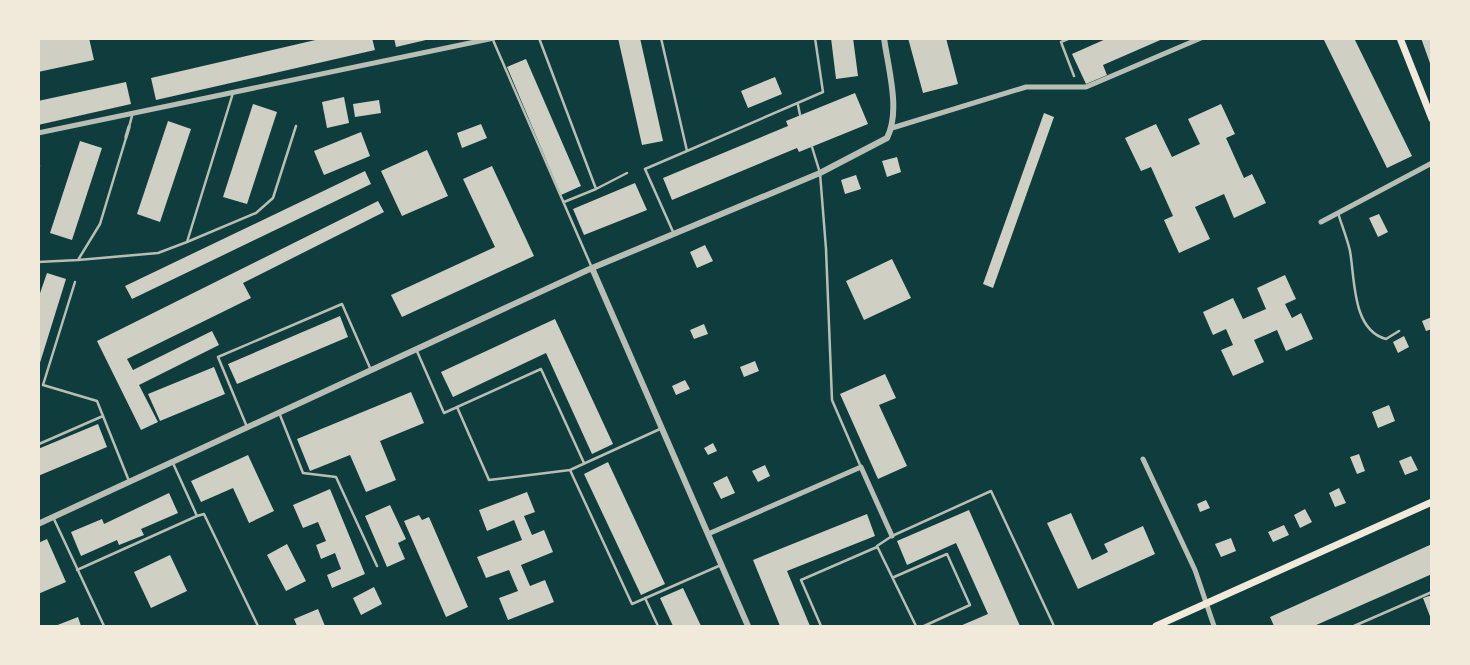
<svg xmlns="http://www.w3.org/2000/svg" width="1470" height="665" font-family="'PT Sans',sans-serif">
<style>
.building{fill:#cfcfc3}
.lines{fill:none;stroke-linecap:round;stroke-linejoin:round}
.service{stroke:#b8beb3;stroke-width:2.5}
.pedestrian{stroke:#b8beb3;stroke-width:3.5}
.minor{stroke:#b8beb3;stroke-width:5}
.tertiary{stroke:#b8beb3;stroke-width:6}
.secondary{stroke:#f1e9da;stroke-width:7}
</style>
<rect width="100%" height="100%" fill="#0f3d3e"/>
<!-- building -->
<path class="building" d="M38,38H89L94,60L38,72Z
M324,38H372L375,50L156,100L151,78Z
M394,38H426V40L396,47Z
M618,38H640L663,141L642,145Z
M831,38H853L858,76L836,79Z
M908,38H946L958,84L923,93Z
M1108,38H1165L1103,65L1107,75L1086,84L1072,54Z
M1323,38H1354L1412,156L1387,168Z
M1421,38H1432V66H1431Z
M526,59L581,186L561,195L507,67Z
M775,77L782,94L748,108L741,91Z
M126,82L131,104L38,125V101Z
M855,93L868,124L799,152L797,148L672,200L663,178L788,126L786,121Z
M344,97L349,123L327,128L322,102Z
M379,100L381,113L355,117L353,104Z
M253,104L277,112L247,204L223,197Z
M1221,104L1235,134L1226,138L1244,178L1252,174L1266,203L1234,218L1224,194L1195,207L1210,239L1179,253L1164,220L1173,216L1151,167L1141,171L1125,138L1156,124L1172,157L1200,144L1188,119Z
M1044,113L1054,117L993,288L983,284Z
M168,121L191,129L160,222L137,214Z
M481,124L487,138L462,148L457,133Z
M361,132L370,156L324,175L314,151Z
M80,141L102,148L72,240L50,233Z
M427,150L448,196L402,216L381,171Z
M897,157L901,172L887,177L882,161Z
M492,166L534,256L402,317L391,295L495,247L463,179Z
M365,171L371,184L132,299L125,286Z
M856,175L861,189L845,194L841,180Z
M635,183L647,210L584,235L573,209Z
M378,201L384,212L243,283L251,298L127,359L133,370L212,331L219,345L139,385L158,422L141,430L97,341Z
M1379,214L1388,232L1378,237L1369,218Z
M705,245L713,261L697,268L690,252Z
M892,259L911,298L864,320L846,281Z
M47,273L66,279L39,366L38,299Z
M1285,275L1296,299L1285,304L1292,318L1301,313L1313,339L1286,351L1277,330L1254,340L1264,362L1233,376L1221,350L1233,345L1226,329L1213,335L1203,312L1233,298L1243,319L1266,309L1257,288Z
M340,316L348,337L237,384L228,364Z
M1432,317V329L1426,331L1422,321Z
M555,319L613,444L592,454L546,353L453,397L441,372Z
M704,324L708,334L694,339L690,330Z
M1404,336L1409,347L1398,353L1393,342Z
M755,361L759,371L744,377L740,367Z
M214,367L225,394L160,421L148,394Z
M885,374L896,398L879,405L907,466L878,479L840,394Z
M685,380L690,389L676,395L672,386Z
M411,392L424,423L380,441L396,480L366,492L350,455L310,471L297,439Z
M1389,405L1395,421L1378,428L1372,412Z
M98,424L107,447L38,476V449Z
M713,443L717,451L708,455L704,448Z
M1359,454L1365,471L1357,474L1350,457Z
M248,455L274,511L249,523L233,488L201,502L191,481Z
M1411,456L1418,470L1405,475L1399,461Z
M608,462L665,584L641,595L584,474Z
M765,465L770,476L758,482L752,471Z
M727,476L735,493L721,499L713,483Z
M1339,488L1346,503L1335,507L1329,493Z
M330,489L365,574L332,588L327,575L341,569L335,553L321,559L316,545L326,541L318,522L303,528L293,505Z
M527,492L535,512L524,516L532,535L544,530L553,552L521,565L530,586L545,580L554,602L508,620L499,598L518,591L509,570L486,578L477,557L522,540L514,520L487,531L479,510Z
M169,493L178,513L141,529L144,535L119,545L117,540L81,556L71,532L102,519L104,524Z
M1206,500L1210,508L1200,512L1197,504Z
M390,505L406,539L398,543L405,559L387,567L365,516Z
M1305,509L1312,522L1300,528L1294,515Z
M969,510L1020,626H960L988,614L956,543L907,565L897,541Z
M1071,513L1092,560L1108,552L1104,544L1143,526L1155,554L1078,589L1047,523Z
M867,514L875,536L787,571L810,626H780L753,560Z
M419,515L422,520L429,517L468,607L446,617L404,521Z
M1284,525L1289,535L1273,542L1268,532Z
M1231,538L1236,551L1221,557L1215,544Z
M47,539L66,582L38,594V543Z
M287,544L306,581L286,591L267,555Z
M1432,544V574L1314,626H1274L1270,617Z
M170,555L187,591L151,608L134,572Z
M374,587L382,604L361,615L353,598Z
M683,588L701,626H673L660,598Z
M1432,595V619H1431L1423,598Z
M318,609L325,626H297L294,619Z
M78,617L81,626H55Z"/>
<g class="lines">
<!-- service -->
<path class="service" d="M539,38L596,189L564,202
M661,38L687,151L645,169L674,234
M1070,38L1061,42L1074,76
M493,40L592,268
M798,105L800,115
M129,127L132,116
M812,147L820,173L826,249L832,400L860,465
M687,151L823,92L815,38
M38,166H39
M596,189L627,173
M1338,213C1342,226 1347,238 1350,251C1355,279 1352,330 1386,339L1399,331
M187,242L256,213L273,198L296,126
M78,260L158,253L187,242L233,93
M38,262L78,260L100,224L126,138
M75,282L43,385L97,401L103,416
M416,349L444,413L541,369L584,463
M457,407L489,480L570,470
M280,415L303,473L336,477L377,566
M247,427L218,357L342,304L371,370
M660,429L570,470L632,604L721,565
M39,444L103,416L129,481
M172,461L197,516L204,514L258,626
M53,517L104,626
M77,570L197,516
M894,577L947,554L970,605L924,626
M645,598L658,626
M821,626L801,580L877,547
M916,626L877,546L892,536L991,491L1054,626
M1354,626L1432,592"/>
<!-- pedestrian -->
<path class="pedestrian" d="M126,137L129,127"/>
<!-- minor -->
<path class="minor" d="M892,128L1026,87H1086L1201,38
M38,133L494,38
M1321,222L1432,163
M1143,459L1195,570L1214,626
M708,534L861,467L892,536"/>
<!-- tertiary -->
<path class="tertiary" d="M592,268L748,626
M38,524L592,268L820,173L887,138C901,111 888,68 884,38"/>
<!-- secondary -->
<path class="secondary" d="M1400,38L1432,119
M1156,626L1432,502"/>
</g>
<!-- border -->
<rect width="1470" height="665" fill="none" stroke="#f1e9da" stroke-width="80"/>
</svg>
